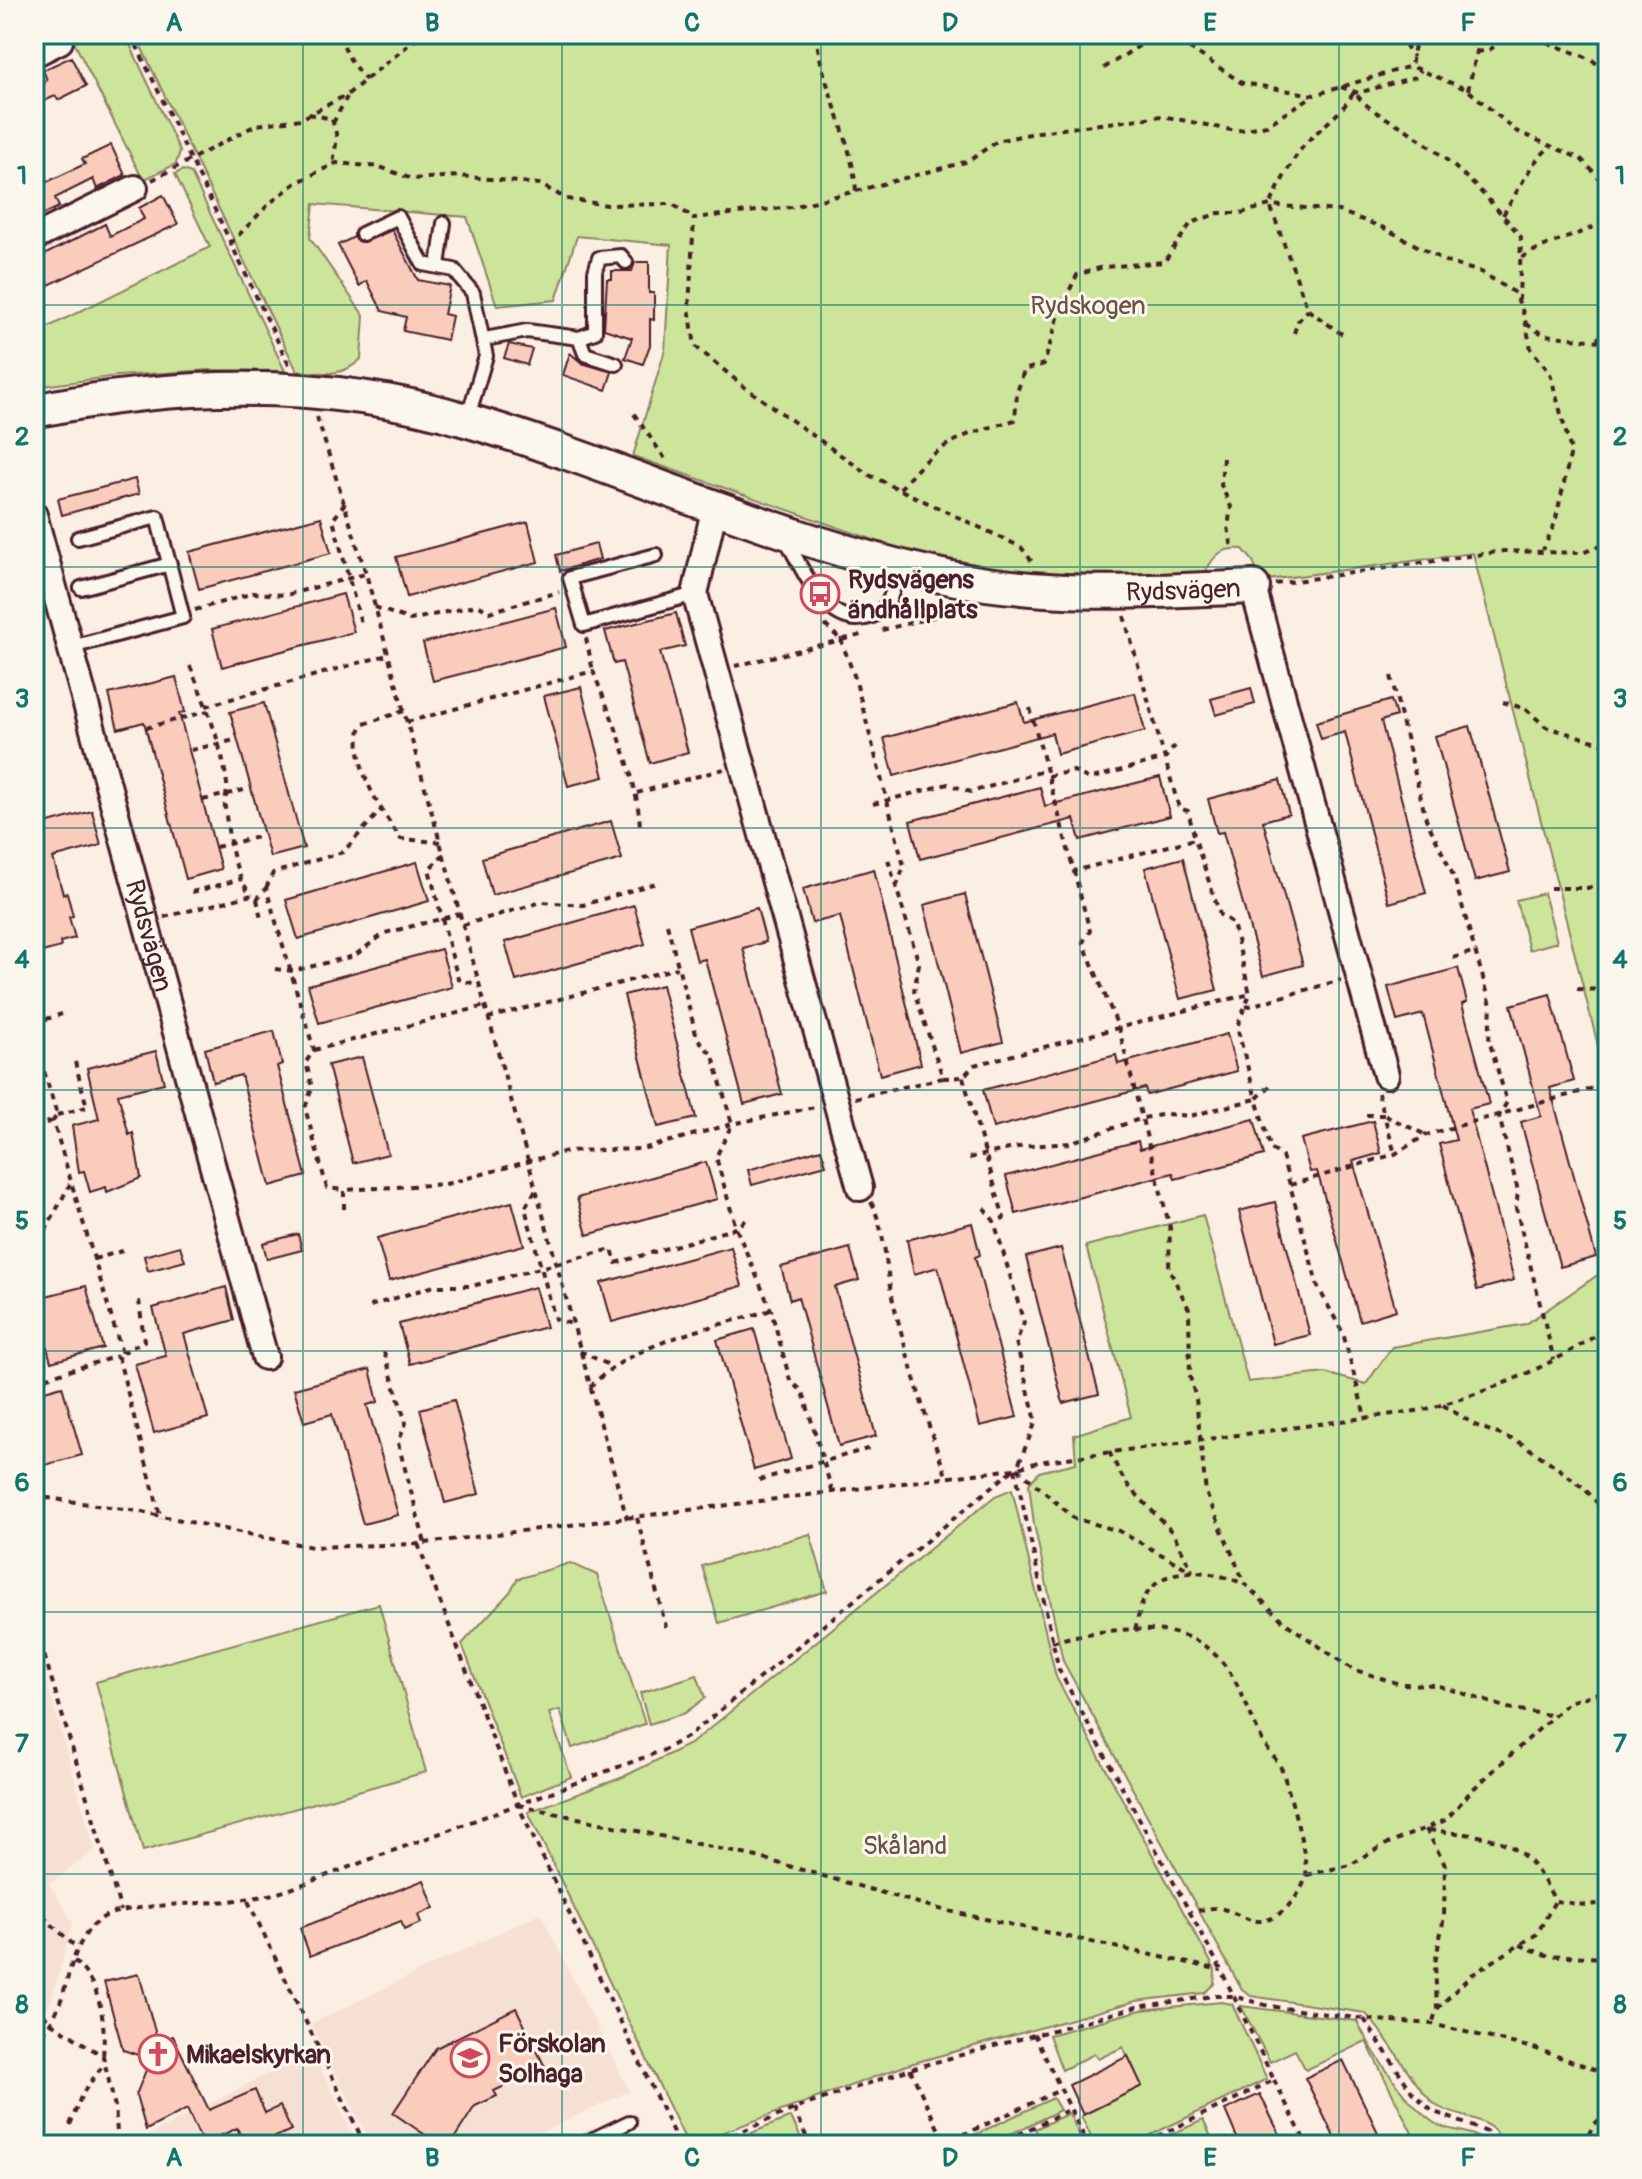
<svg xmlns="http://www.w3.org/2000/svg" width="1642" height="2179" font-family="Pangolin,sans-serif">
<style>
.built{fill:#f6e0d4}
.green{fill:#cce59b;stroke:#8b8263;stroke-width:2}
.building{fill:#f9ccbc;stroke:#4a1f2b;stroke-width:2}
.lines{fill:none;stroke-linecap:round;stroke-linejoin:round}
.lane-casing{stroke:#4a1f2b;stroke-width:18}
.street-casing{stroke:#4a1f2b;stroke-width:30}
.secondary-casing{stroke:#4a1f2b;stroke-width:38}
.path{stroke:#4a1f2b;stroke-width:4;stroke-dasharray:6 6;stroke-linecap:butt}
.lane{stroke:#fbf7ec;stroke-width:12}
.street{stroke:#fbf7ec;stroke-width:24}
.secondary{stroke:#fbf7ec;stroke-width:32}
.grid{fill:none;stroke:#0f766e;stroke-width:2;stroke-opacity:0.55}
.labels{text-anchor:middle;stroke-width:6;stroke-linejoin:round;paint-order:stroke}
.park-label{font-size:26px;fill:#6a5047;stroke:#fbf7ec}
.poi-label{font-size:26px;font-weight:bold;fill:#4a1f2b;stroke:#fbf7ec;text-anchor:start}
.street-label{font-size:26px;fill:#4a1f2b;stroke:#fbf7ec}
.neatline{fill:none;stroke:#0f766e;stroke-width:3}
.grid-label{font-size:26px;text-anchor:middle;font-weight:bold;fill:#0f766e}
</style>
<rect width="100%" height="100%" fill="#fbeee2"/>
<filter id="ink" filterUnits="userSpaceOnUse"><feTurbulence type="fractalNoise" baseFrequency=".0125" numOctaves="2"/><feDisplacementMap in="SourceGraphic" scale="16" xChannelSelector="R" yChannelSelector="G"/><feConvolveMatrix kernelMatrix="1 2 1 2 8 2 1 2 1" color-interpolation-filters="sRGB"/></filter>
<g filter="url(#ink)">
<!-- built -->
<path class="built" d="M34,1637L95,1850L49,1884L73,1922L51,2001L34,2029Z
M540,1913L629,2091L515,2145H372L311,2024Z
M312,2051L358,2145H130Z"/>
<!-- green -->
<path class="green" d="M86,34H125L180,151L176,164L143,180L73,40Z
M135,34H1608V1085L1473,553L1260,581L1253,561L1243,549C1222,547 1215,554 1205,572L1120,578L1062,575L996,568L903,550L633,456L665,350L671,245L577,236L556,300L497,306L467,217L314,204L310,238L364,316L361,359C342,378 321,373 297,371Z
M183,170L191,173L285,371L210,370L117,376L43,386L34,384V334L210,247L175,174Z
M1544,893L1557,942L1529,950L1516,900Z
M1203,1215L1248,1382L1325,1373L1366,1384L1392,1347L1526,1324L1608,1268V2145H1503C1491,2113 1462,2121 1437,2106C1417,2092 1388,2035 1365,2013L1251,1996L1242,1990L1063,1661L1034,1524L1029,1484L1039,1472L1076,1463L1074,1435L1131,1417L1086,1246Z
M1012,1489L1056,1677L1215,1970L1214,1984L1204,1993L1136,2001L910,2064L688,2145L528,1812L621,1778L692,1743L995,1496Z
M810,1534L827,1591L719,1623L702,1566Z
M570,1563L597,1575L645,1724L572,1748L560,1710L549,1713L571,1777L521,1797L462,1644L510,1592L517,1579Z
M379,1604L426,1772L143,1851L96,1682Z
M697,1675L705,1698L685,1713L649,1724L640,1693Z
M1221,2002L1232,2004L1267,2079L1130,2145H1095L1081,2116L1142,2086L1123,2047L1098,2059L1094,2054L1062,2070L1049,2035L1141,2010Z
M1241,2006L1357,2021C1370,2049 1409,2108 1436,2124C1452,2133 1474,2128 1485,2145H1418L1366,2041L1306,2070L1295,2050L1270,2062Z
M1053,2098L1060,2110L988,2145H953Z
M1069,2113L1084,2145H1043L1035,2129Z
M791,2117L804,2145H722Z
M1203,2120L1215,2145H1148Z"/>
<!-- building -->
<path class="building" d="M71,57L86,86L58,100L55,96L38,104L34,87L47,80L43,70Z
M111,145L125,175L97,189L93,179L55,198L59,207L34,219V184L45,178L47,182L85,164L82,159Z
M163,195L178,224L34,292V260L105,224L110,236L144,219L139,208Z
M392,230L418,280L450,286L444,314L452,316L447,340L403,331L406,317L382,311L367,281L359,286L338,245L354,237L365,242Z
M635,262H649V293H654V320L650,319V345L643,364L625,358L632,338L604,329L607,279H612V271H632Z
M509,344L532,349L527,365L504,358Z
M570,353L582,363L612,372L606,390L563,375Z
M135,479L139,494L62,515L58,499Z
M321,517L331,553L199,589L189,552Z
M528,522L538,562L407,597L396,557Z
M596,544L600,559L560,571L556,555Z
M343,594L354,632L222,667L212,629Z
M556,608L566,647L433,681L423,643Z
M676,613L685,646L660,652L688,752L650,763L622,662L614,664L605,631Z
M176,677L185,712L179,713L221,869L186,879L144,722L118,729L109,694Z
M581,687L604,777L568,786L544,696Z
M1251,688L1255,704L1216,715L1211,699Z
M1135,693L1145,731L1057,754L1052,733L894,776L884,738L1018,702L1024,722Z
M1391,700L1396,716L1381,721L1426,893L1389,903L1345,732L1321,739L1316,722Z
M264,703L304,848L270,857L230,712Z
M1470,726L1510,872L1475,881L1435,736Z
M1160,777L1170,816L1080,840L1074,819L920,859L910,821L1040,787L1045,806Z
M1280,780L1289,814L1263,821L1303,965L1263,976L1223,832L1217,833L1208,799Z
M92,811L101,845L53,858L63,894L67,893L73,916L69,917L75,938L60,942L61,947L42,952L41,948L34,950V827Z
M611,821L622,859L492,895L482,858Z
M1183,858L1217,990L1180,999L1145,868Z
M417,862L429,901L298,939L286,900Z
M874,869L921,1064L880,1075L840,916L812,923L803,889Z
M965,894L1003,1042L961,1053L924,905Z
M634,905L645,944L516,981L505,942Z
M757,908L766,942L743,948L782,1094L744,1104L705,959L697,961L688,927Z
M441,949L452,987L319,1023L308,985Z
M1458,968L1467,1002L1462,1004L1489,1104L1469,1109L1514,1280L1477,1290L1439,1144L1456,1140L1423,1014L1397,1021L1388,987Z
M662,985L696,1118L658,1127L624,995Z
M1550,994L1574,1081L1550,1088L1596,1257L1560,1267L1521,1122L1541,1116L1511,1005Z
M274,1031L282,1064L277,1066L306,1176L270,1186L241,1075L213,1082L205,1049Z
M1227,1034L1237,1071L1147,1095L1145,1088L993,1128L983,1090L1116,1055L1118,1064Z
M156,1051L164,1083L118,1094L129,1135L133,1133L141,1178L107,1192L106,1187L90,1192L84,1171L79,1172L72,1126L99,1119L87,1068Z
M362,1057L388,1154L353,1163L328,1065Z
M1254,1119L1264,1155L1175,1179L1173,1173L1016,1214L1006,1176L1138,1141L1140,1149Z
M1373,1121L1381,1153L1353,1161L1396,1310L1360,1321L1317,1171L1310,1172L1301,1139Z
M821,1149L826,1165L752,1185L748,1170Z
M706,1162L717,1199L587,1235L577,1198Z
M512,1202L524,1245L389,1281L377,1238Z
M1275,1202L1310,1335L1273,1344L1239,1211Z
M972,1223L980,1255L975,1257L1017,1417L980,1426L938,1267L914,1274L907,1240Z
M298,1234L302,1250L267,1259L263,1243Z
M180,1246L185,1261L148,1271L144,1256Z
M731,1247L742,1286L612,1322L601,1283Z
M850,1248L859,1280L835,1287L876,1436L839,1446L798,1297L790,1300L781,1267Z
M1061,1248L1099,1394L1063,1403L1026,1257Z
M86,1286L103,1348L51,1362L34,1299Z
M226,1287L234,1320L184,1334L208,1418L154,1433L135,1364L166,1356L153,1308Z
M535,1287L546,1327L410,1364L399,1324Z
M754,1329L791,1459L754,1470L717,1340Z
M370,1369L378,1402L367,1405L398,1515L363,1524L332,1414L304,1422L294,1389Z
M62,1386L82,1455L34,1468V1394Z
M454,1400L479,1494L445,1503L420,1409Z
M424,1880L434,1908L418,1915L421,1923L404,1930L401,1921L310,1956L300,1928Z
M139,1974L158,2042L173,2036L209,2110L255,2090L265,2113L280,2106L291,2130L258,2145H245L237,2128L203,2144L187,2109L146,2130L136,2095L146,2070L141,2056L123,2050L104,1982Z
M516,2008L545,2067L494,2091L497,2096L475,2106L450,2145H440L393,2113L436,2048Z
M1128,2056L1142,2086L1083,2115L1069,2085Z
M1343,2060L1384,2145H1338L1316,2100L1305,2078Z
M1260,2094L1273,2121L1285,2145H1240L1225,2110Z"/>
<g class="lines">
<defs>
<path id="lane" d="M362,234L398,217L423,264L454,270L473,293L486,356L467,420
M438,266L444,223
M579,338L595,332V272L599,258L621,256L626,262
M485,339L527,331L579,338L585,354L616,364
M786,539C802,568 825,627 866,618C891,612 893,590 898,569
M656,555L570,578L584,625L695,594
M81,588L170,564
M68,648L183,617L157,517L78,538
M581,2145L629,2122"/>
<g id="street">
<path d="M34,54L60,41"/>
<path d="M34,238L135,188"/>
<path d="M715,506L695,594L860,1188"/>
<path id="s1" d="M34,515L265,1357"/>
<path d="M1253,587L1386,1075"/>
</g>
<g id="secondary">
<path id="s2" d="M34,411C177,382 327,378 469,421C629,468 782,543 946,577C1047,598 1150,592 1253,587"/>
</g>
</defs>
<!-- lane casing -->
<use href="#lane" class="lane-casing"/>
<!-- street casing -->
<use href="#street" class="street-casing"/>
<!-- secondary casing -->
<use href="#secondary" class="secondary-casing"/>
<!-- path -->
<path class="path" d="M131,34L290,367
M342,34C343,52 354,67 366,80
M816,34C822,89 852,136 856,191L792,207L694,218L689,308L695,346L743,386L869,475L1021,547L1034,564
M1169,34L1242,83L1314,95L1411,66
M1399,34L1413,57
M1417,34L1411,66L1468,90L1516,131L1581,159L1608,187
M1525,34L1591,59L1608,73
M1477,52L1489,50L1513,34
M1104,68L1158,34
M1341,87L1358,93L1415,77L1421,70
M1468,90L1481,34
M309,114L332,119L337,137L333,165
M333,123L347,97
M152,180L256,125L301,119L348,94L422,34
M856,191L969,161L997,141L1039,132L1162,116L1236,131L1267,125L1314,95
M1503,215L1533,164L1551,145
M230,244L270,203L296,183L336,163L380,167L412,179L459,176L539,184L567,199L607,205L672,204L694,218
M1522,258C1548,240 1582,237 1608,218
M1526,324L1544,335L1608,342
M1294,333L1298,321L1308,310
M1342,334L1308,310L1270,205C1282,181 1292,157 1310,139C1328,121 1341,114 1354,92C1375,117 1391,118 1414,135C1455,163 1490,199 1521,237L1519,300
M1597,339L1608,331
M634,414L668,463
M317,417L366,574L627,1519
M1223,458L1221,485L1231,507L1228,527L1232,548
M900,489C938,442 959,436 1015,420L1017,393L1024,370L1044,364L1061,308L1077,275L1103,267L1164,262L1191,223L1219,213H1241L1270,205L1339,211L1384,228L1449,263L1481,272L1515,293L1524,315L1531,349L1550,373L1571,451L1555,523L1543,550
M345,503L333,520L361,623
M1275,584L1504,551L1582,553L1608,543
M375,607L410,620L478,605L489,612L559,592
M195,610L253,593L286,595L365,574
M1124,616L1179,808L1188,811L1195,839
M825,625L841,640L861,635
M882,630L970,608
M586,638L593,671
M190,666C205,703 222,744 227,784C228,792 224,800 225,808C228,833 234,878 252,895
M735,666L841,640L855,678L904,866L896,888
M1391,676L1426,819L1454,877L1475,951
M1503,702L1526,709L1546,727L1608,745
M206,706L387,655
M1030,708L1090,931L1083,942L1119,1029L1170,1228L1169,1269L1189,1309L1190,1377L1196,1399L1206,1493L1245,1584L1284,1622L1352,1669L1400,1684L1436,1685L1508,1708L1555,1716
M404,711L361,725C350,765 379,807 401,839L440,842
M407,722L593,671C613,722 636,771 640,826
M146,728L208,711
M191,750L235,740
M1048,776L1074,771L1089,779L1165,758L1175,746
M637,793L724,769
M203,800L248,789
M873,804L948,784L971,792L1047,770
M216,847L258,837
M444,854L429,869L458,979L479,985
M266,888L273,873L343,852L382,809
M1550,888H1587L1608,883
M192,892L242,879
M257,899L261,919
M164,917L252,895L257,899L266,888L314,1050L306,1062L312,1088L305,1108L327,1188L344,1190
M667,924L697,1038L713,1056L732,1124L716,1157L736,1228L771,1310L790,1380L803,1392L832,1491
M463,925L542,902L583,905L656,883
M1453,958L1475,951L1491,1005L1489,1040L1507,1102L1499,1116L1518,1191L1516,1208L1554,1360
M275,969L293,971L354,956L385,933L460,914
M1577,989L1608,990
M1246,1007L1341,980
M488,1018L677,968
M34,1023L62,1014
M34,1037L57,1115L53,1121L122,1353L118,1356L161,1519
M314,1050L485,1006
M963,1077L1004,1218L994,1221
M943,1078L963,1077L974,1065L1250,994L1233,923L1220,915L1195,839L1074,871
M1270,1086L1256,1099L1271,1149L1282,1156L1318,1287L1343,1333L1366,1420
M1378,1093L1384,1115L1426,1135
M855,1098L943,1078L914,991L919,964L887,856
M57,1115L87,1107L75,1062
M1366,1115H1384L1395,1154
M34,1126L53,1121
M969,1158L1018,1147L1069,1143L1143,1118L1167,1114L1190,1116L1256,1099L1237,1027L1250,994
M1290,1185L1395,1154L1426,1135L1608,1084
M535,1191L525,1208L555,1319L572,1324
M871,1202C887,1234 885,1272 894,1305C909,1363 926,1421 947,1478
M984,1208L994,1221L1024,1323L1016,1342L1036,1421L1017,1468L1074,1518L1119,1531L1193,1572
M344,1209V1190L446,1184L567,1151L642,1149L732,1124L815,1107
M34,1252L70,1184
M94,1259L126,1250
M370,1306L434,1286H472L612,1249L616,1263L736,1228L749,1218
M580,1351L611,1366
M384,1352L406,1423L398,1443L425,1543
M122,1353L144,1341L139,1300
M34,1381L118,1356
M590,1387C636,1340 709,1329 771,1310
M1443,1405L1475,1425L1519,1442L1551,1463L1584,1488L1608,1515
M1109,1452L1125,1482L1173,1533L1192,1570
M1015,1469L1059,1670L1221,1970L1274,2080L1140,2145
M759,1480L874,1447
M34,1496L137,1511L312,1547L418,1544L1015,1469L1038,1462L1423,1410C1487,1393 1554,1366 1608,1327
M637,1518L666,1627
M418,1544L518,1805L679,2145
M34,1621L121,1911
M1135,1630C1138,1619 1140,1604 1147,1594C1169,1561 1214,1572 1245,1584
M1052,1642C1092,1630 1170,1619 1206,1647C1238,1671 1245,1706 1262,1740C1267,1750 1277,1759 1282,1770C1288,1787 1309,1861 1306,1876C1302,1892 1287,1911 1272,1918C1250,1929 1234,1907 1214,1908C1206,1908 1198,1911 1190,1912
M518,1805L757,1857L939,1909L1221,1970
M1426,1829L1445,1865L1444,1917L1435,1963L1437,2009L1432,2024
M1429,1830C1498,1838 1522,1835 1555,1901L1586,1905L1608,1903
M1307,1875L1350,1865L1382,1846L1446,1820L1471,1791L1569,1702L1608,1690
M248,1901L365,2145
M34,1908L78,1949
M1520,1945L1546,1955L1608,1958
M34,1952L38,1961L34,1963
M74,1961C101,1984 106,2022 103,2056
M34,2006L53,2024L103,2056L115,2107L118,2145
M1437,2009L1470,1976L1537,1934L1555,1901
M1364,2019L1412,2092L1432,2111L1487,2132L1494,2145
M1034,2034L1088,2145
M34,2043C71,2006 61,1972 86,1934C94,1921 106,1914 121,1911C176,1900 228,1907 285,1891L664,1750L690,1735L1014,1469
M910,2069L945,2143
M1274,2080L1307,2145
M794,2109L810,2145
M70,2125L82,2094L104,2064
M710,2145L794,2109L910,2069L1137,2007L1213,1996H1233L1269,2006L1364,2019L1432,2024L1537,2049L1608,2074
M941,2145L1060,2090
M997,2145L1070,2109
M1583,2145L1593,2126L1608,2110"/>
<!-- lane -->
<use href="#lane" class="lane"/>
<!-- street -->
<use href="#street" class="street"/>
<!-- secondary -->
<use href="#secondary" class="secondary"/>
</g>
</g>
<!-- grid -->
<path class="grid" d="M303,34V2145M562,34V2145M821,34V2145M1080,34V2145M1339,34V2145M34,305H1608M34,567H1608M34,828H1608M34,1090H1608M34,1351H1608M34,1612H1608M34,1874H1608"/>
<!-- icons -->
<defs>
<symbol id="bus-ring" viewBox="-11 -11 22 22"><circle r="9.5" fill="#fbf7ec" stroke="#d1495b" stroke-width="1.5"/><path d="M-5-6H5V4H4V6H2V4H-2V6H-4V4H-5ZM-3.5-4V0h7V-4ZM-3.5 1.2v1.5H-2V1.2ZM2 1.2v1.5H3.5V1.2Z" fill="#d1495b"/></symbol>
<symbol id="church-ring" viewBox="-11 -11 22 22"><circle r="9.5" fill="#fbf7ec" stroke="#d1495b" stroke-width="1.5"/><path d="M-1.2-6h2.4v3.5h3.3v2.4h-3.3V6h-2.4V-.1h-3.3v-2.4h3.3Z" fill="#d1495b"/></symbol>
<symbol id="school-ring" viewBox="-11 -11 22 22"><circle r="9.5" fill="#fbf7ec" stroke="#d1495b" stroke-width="1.5"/><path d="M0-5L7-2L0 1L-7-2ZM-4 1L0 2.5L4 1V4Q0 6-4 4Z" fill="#d1495b"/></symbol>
</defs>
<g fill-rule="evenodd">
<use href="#bus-ring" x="798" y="572" width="44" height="44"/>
<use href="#church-ring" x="136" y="2032" width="44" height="44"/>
<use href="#school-ring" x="448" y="2036" width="44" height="44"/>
</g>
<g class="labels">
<!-- park labels -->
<g class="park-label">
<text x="1088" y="314">Rydskogen</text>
<text x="905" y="1854">Skåland</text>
</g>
<!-- poi labels -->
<g class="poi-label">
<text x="848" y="588">Rydsvägens<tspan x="848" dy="30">ändhållplats</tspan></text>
<text x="498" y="2052">Förskolan<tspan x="498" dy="30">Solhaga</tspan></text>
<text x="186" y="2063">Mikaelskyrkan</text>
</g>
<!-- street labels -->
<g class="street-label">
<text dy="9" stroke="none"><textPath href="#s2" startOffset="1180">Rydsvägen</textPath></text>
<text dy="9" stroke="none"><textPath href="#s1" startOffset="436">Rydsvägen</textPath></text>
</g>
</g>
<!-- margin -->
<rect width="1642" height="2179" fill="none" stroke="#fbf7ec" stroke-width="88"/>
<rect x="44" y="44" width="1554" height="2091" class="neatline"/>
<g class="grid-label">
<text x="174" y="31">A</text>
<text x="432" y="31">B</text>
<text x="692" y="31">C</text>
<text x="950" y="31">D</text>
<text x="1210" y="31">E</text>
<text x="1468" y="31">F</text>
<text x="22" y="184">1</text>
<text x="1620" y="184">1</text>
<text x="22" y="445">2</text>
<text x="1620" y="445">2</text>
<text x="22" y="707">3</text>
<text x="1620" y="707">3</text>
<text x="22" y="968">4</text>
<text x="1620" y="968">4</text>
<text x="22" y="1229">5</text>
<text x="1620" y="1229">5</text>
<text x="22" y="1491">6</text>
<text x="1620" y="1491">6</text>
<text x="22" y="1752">7</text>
<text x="1620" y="1752">7</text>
<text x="22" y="2013">8</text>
<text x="1620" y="2013">8</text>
<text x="174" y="2166">A</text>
<text x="432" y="2166">B</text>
<text x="692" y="2166">C</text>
<text x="950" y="2166">D</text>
<text x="1210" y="2166">E</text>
<text x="1468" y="2166">F</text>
</g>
</svg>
